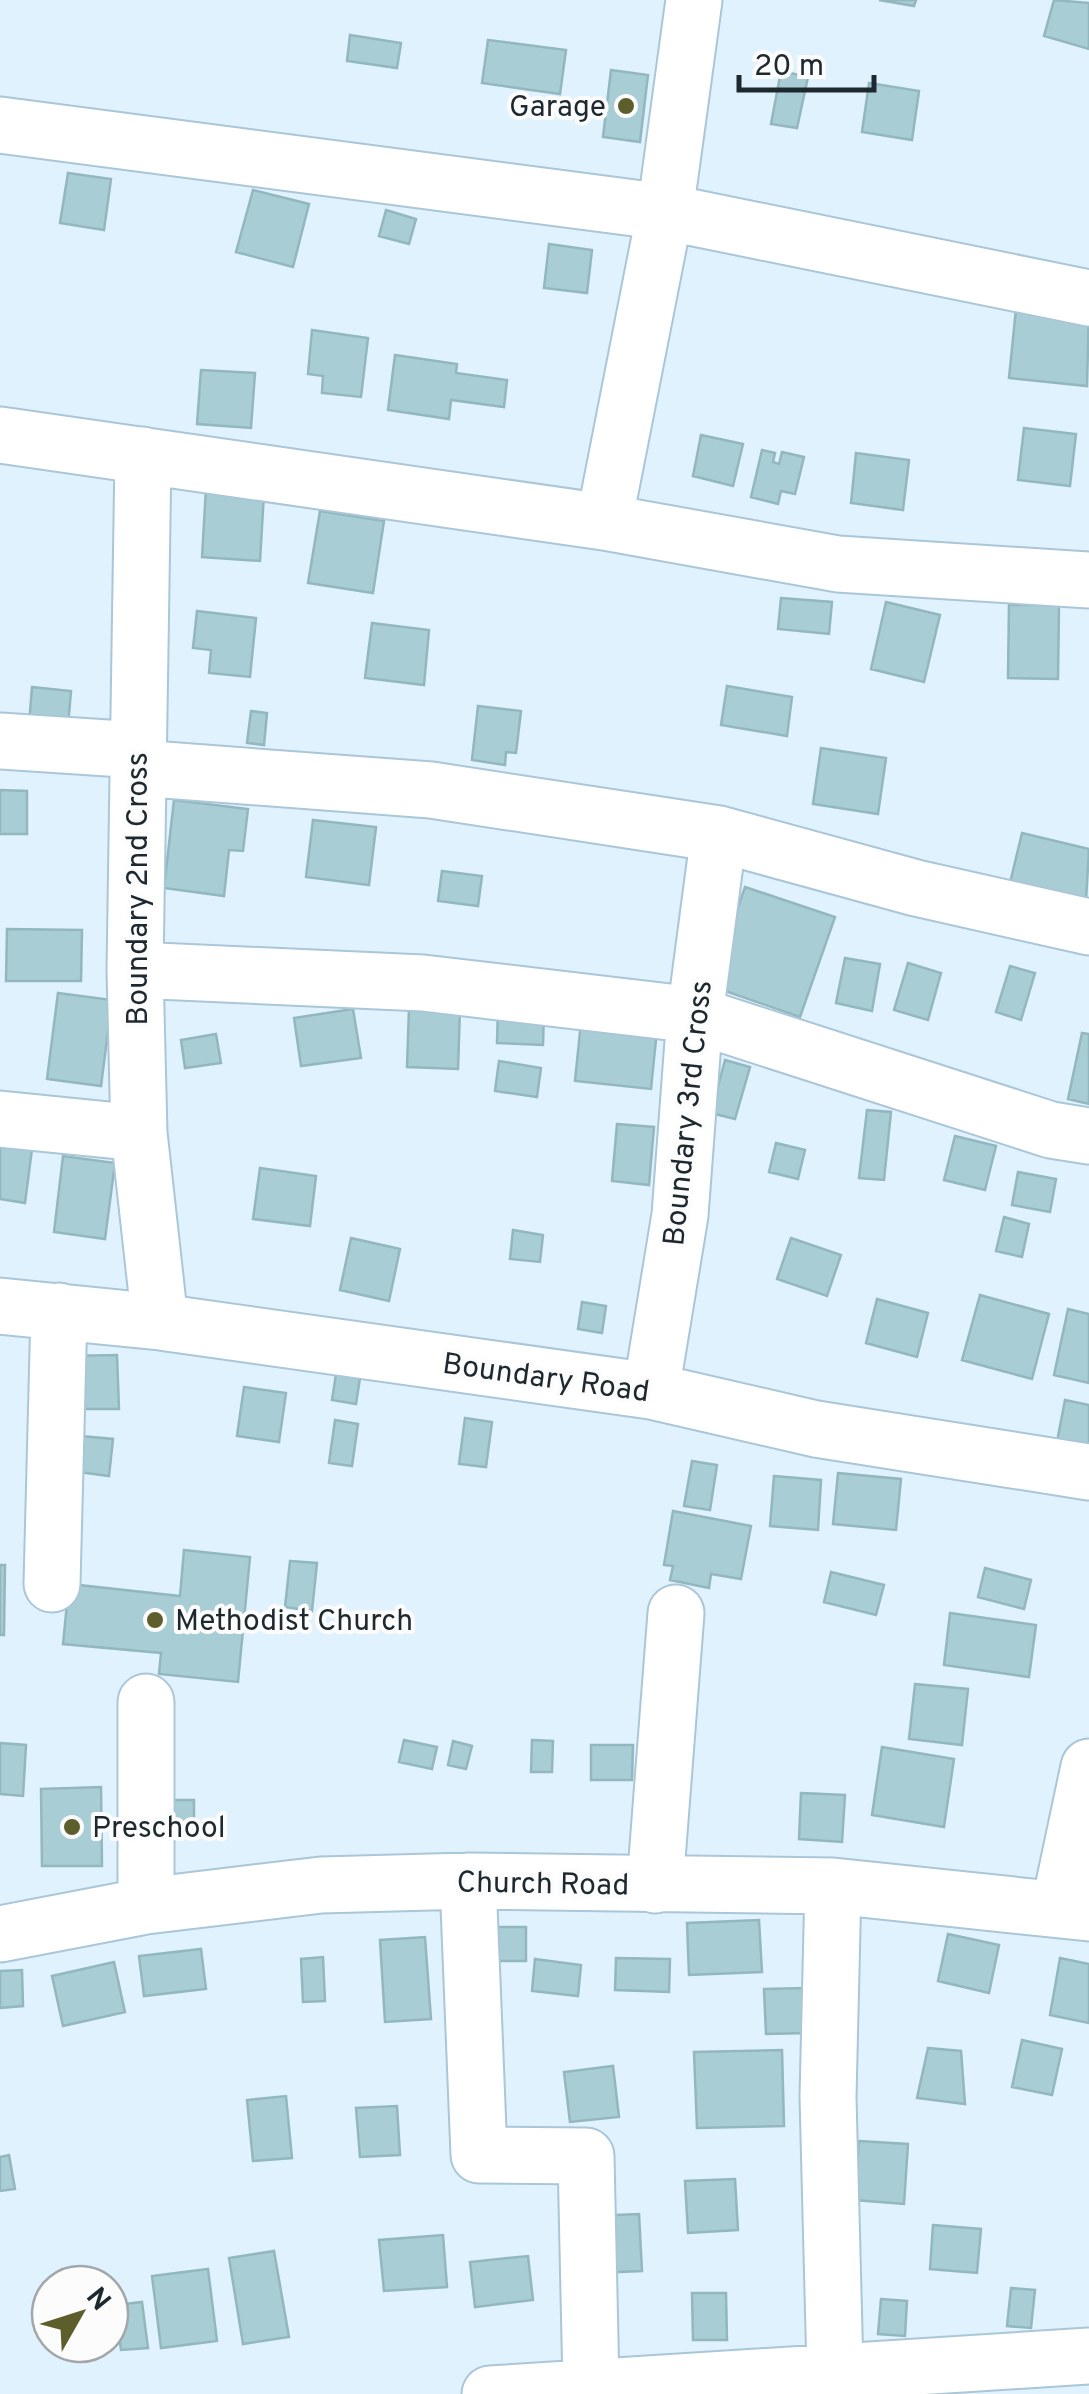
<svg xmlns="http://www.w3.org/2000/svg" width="1089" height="2394" font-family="Overpass,sans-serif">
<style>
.building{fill:#a9cdd5;stroke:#92b7be;stroke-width:2.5}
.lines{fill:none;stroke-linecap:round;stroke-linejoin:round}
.minor-casing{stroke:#aac6d9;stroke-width:59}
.minor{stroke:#fff;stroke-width:55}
.poi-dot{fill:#5d5e2b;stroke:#fcfcfc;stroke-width:4}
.labels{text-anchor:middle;stroke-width:8;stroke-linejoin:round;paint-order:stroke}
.poi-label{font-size:30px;fill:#1d282f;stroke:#fcfcfc;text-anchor:start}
.street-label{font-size:30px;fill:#1d282f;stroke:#fcfcfc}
</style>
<rect width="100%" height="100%" fill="#e0f2fe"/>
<!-- building -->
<path class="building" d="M879,0H916L914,6Z
M1054,0L1089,3V49L1044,36Z
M350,35L401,43L397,68L347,61Z
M488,40L566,50L560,94L482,83Z
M611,70L648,75L640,142L603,137Z
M781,71L808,77L797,128L771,124Z
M869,83L919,91L912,140L862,132Z
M68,173L111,179L104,230L60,223Z
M253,190L309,204L293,267L236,252Z
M386,210L416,219L409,244L379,236Z
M549,244L592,250L587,293L544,288Z
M1017,299L1089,308L1087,386L1009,378Z
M312,330L368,338L361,397L322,393L323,376L308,374Z
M395,355L457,364L456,373L507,380L504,407L451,400L449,419L388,410Z
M201,370L255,373L251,428L197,424Z
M1024,428L1076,434L1070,486L1018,480Z
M701,435L743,444L733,486L693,476Z
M762,450L775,453L773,462L779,464L782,452L804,457L795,494L781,491L778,504L751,497Z
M856,453L909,460L903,510L851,503Z
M206,488L264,493L260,561L202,557Z
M320,511L384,521L373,593L308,583Z
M781,598L832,602L829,634L778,629Z
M886,602L940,615L924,682L871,669Z
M1009,605H1059L1058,679L1008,678Z
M197,611L256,618L250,677L209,673L211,650L193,648Z
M372,623L429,630L424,685L365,678Z
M727,686L792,697L787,736L721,725Z
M32,687L71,691L68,726L29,724Z
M478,706L521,711L516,753L506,752L505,765L472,760Z
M251,711L267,713L264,745L247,743Z
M821,748L886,758L878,814L813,804Z
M0,790L27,791V834H0Z
M174,800L248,809L243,851L229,850L224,896L164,888Z
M313,820L376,827L369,885L306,877Z
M1022,833L1089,849L1086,901L1010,883Z
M442,871L482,876L478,906L438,901Z
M745,887L835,917L800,1017L711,986Z
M7,929L82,930L81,981H6Z
M845,958L880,964L872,1011L836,1003Z
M908,963L941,973L928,1020L894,1010Z
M1010,966L1035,973L1021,1020L996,1012Z
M58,993L112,1000L101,1086L47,1079Z
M409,1008L460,1009L458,1069L407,1067Z
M498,1008L544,1010L543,1045L497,1043Z
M353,1009L361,1058L301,1066L294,1018Z
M581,1022L657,1030L651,1089L575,1081Z
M1082,1033L1089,1034V1104L1068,1099Z
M216,1034L221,1063L185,1068L181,1040Z
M725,1060L750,1067L735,1119L711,1113Z
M499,1061L541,1068L537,1097L495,1091Z
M867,1110L891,1112L884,1180L859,1178Z
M617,1124L654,1127L649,1185L612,1181Z
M955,1136L996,1146L985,1190L944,1180Z
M776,1143L805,1150L798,1179L769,1172Z
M0,1145L32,1149L25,1203L0,1199Z
M63,1156L115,1163L105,1239L54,1232Z
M260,1168L316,1176L310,1226L253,1219Z
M1018,1172L1056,1179L1050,1212L1012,1205Z
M1004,1217L1029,1224L1022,1257L996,1251Z
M513,1230L543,1235L540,1262L510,1259Z
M351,1238L400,1249L389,1301L340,1290Z
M791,1238L841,1255L827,1296L777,1279Z
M980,1295L1049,1314L1032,1379L962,1360Z
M877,1299L928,1313L917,1357L866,1343Z
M582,1302L606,1306L602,1333L578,1329Z
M1068,1309L1089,1314V1383L1054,1375Z
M117,1355L119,1409H68L67,1356Z
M336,1374L360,1378L356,1404L332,1400Z
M244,1387L286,1393L279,1442L237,1436Z
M1065,1400L1089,1405V1454L1056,1447Z
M465,1418L492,1422L486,1467L459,1464Z
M335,1420L358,1424L352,1466L329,1463Z
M81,1436L113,1439L109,1476L78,1472Z
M692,1461L717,1465L710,1510L684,1506Z
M838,1473L901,1479L896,1530L833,1524Z
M774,1476L821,1480L818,1530L770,1526Z
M673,1511L751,1526L741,1579L711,1574L709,1588L670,1580L673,1566L664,1565Z
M184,1550L250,1557L238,1682L159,1674L161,1653L63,1644L69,1584L180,1596Z
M290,1561L317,1563L312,1611L285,1607Z
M0,1565H5L4,1635H0Z
M985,1568L1031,1580L1024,1609L978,1597Z
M831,1572L884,1585L876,1615L824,1602Z
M950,1613L1036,1625L1029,1677L944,1665Z
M915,1684L968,1689L962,1745L909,1739Z
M404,1740L437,1747L432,1769L399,1762Z
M532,1740L553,1741L552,1772H531Z
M453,1741L472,1746L466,1769L448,1765Z
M0,1743L26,1745L23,1796L0,1794Z
M591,1745H633L632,1780H591Z
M882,1747L954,1759L944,1827L872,1815Z
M101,1787L102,1866H42L41,1789Z
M801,1793L845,1795L842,1842L799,1839Z
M169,1800H194V1828L169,1829Z
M759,1920L762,1972L689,1975L687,1923Z
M498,1927H526V1961H498Z
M948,1934L999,1945L989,1993L938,1981Z
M425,1937L431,2019L385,2022L380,1940Z
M201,1949L206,1989L144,1996L139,1956Z
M323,1957L325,2001L303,2002L301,1959Z
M616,1958L670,1959L669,1992L615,1990Z
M1060,1958L1089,1964V2023L1050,2015Z
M535,1959L581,1965L578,1996L532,1991Z
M114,1962L125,2012L63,2026L52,1976Z
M22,1970L23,2006L0,2008V1971Z
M807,1988L808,2033L766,2034L764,1989Z
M1022,2040L1062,2049L1052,2095L1012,2087Z
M928,2048L961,2051L965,2104L917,2098Z
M782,2050L784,2126L697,2128L694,2052Z
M613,2066L619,2117L570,2122L564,2072Z
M286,2096L292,2158L253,2161L247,2100Z
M397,2106L400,2155L360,2157L356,2108Z
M859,2141L908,2144L904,2204L855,2200Z
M9,2155L15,2189L0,2191V2157Z
M735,2179L738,2230L688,2233L685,2181Z
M639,2214L642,2271L595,2273L592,2216Z
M933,2225L981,2229L977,2273L930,2269Z
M443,2235L447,2287L384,2291L379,2240Z
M274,2251L289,2337L243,2344L229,2258Z
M528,2256L533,2300L475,2307L470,2262Z
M208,2269L217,2341L161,2348L152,2276Z
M1011,2288L1035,2290L1031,2328L1007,2326Z
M692,2293H726L727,2340H693Z
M881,2299L907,2301L905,2336L878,2334Z
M142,2302L148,2348L121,2350L115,2305Z"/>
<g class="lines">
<defs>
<path id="minor" d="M0,125L665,212L1089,298
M0,435L604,522L838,564L1089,580
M143,455L135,970L139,1133L160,1322
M604,522L665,212L694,0
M0,741L138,750
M138,768L431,790L719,834L916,888L1089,927
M135,970L423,983L695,1015L1051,1130L1089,1136
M0,1119L139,1133
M0,1306L160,1322L651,1391L816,1429L1089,1472
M651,1391L680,1215L695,1015L719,834
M52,1584L59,1311
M146,1702V1906
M468,1881L479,2155L586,2156L591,2386
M655,1885L676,1613
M833,1886L828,2097L835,2370
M1059,1908L1089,1767
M0,1934L146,1906L321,1885L468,1881L833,1886L1089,1913
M490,2394L1089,2356"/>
</defs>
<!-- minor casing -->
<use href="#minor" class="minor-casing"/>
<!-- minor -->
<use href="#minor" class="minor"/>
</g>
<!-- markers -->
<g class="poi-dot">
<circle cx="626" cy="106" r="10"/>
<circle cx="155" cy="1620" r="10"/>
<circle cx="72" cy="1827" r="10"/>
</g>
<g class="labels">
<!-- poi labels -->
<g class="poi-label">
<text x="606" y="116" text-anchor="end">Garage</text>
<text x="175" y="1630">Methodist Church</text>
<text x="92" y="1837">Preschool</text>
</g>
<!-- street labels -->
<g class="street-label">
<text transform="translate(137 889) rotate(-90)" y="10">Boundary 2nd Cross</text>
<text transform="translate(687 1113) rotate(-84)" y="10">Boundary 3rd Cross</text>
<text transform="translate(546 1377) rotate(8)" y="10">Boundary Road</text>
<text transform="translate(543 1883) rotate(1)" y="10">Church Road</text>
</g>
</g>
<!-- north arrow -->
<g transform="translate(80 2314) rotate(51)"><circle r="48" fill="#fcfcfc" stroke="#a3a7aa" stroke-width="2.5"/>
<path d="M0-8L18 38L0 25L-18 38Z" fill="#5d5e2b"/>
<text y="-15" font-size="28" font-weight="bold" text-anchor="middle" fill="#1d282f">N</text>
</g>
<!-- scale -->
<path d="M739 75v15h135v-15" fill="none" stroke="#1d282f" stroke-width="5"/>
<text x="754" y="75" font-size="30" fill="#1d282f" stroke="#fcfcfc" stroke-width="8" paint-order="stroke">20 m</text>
</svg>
